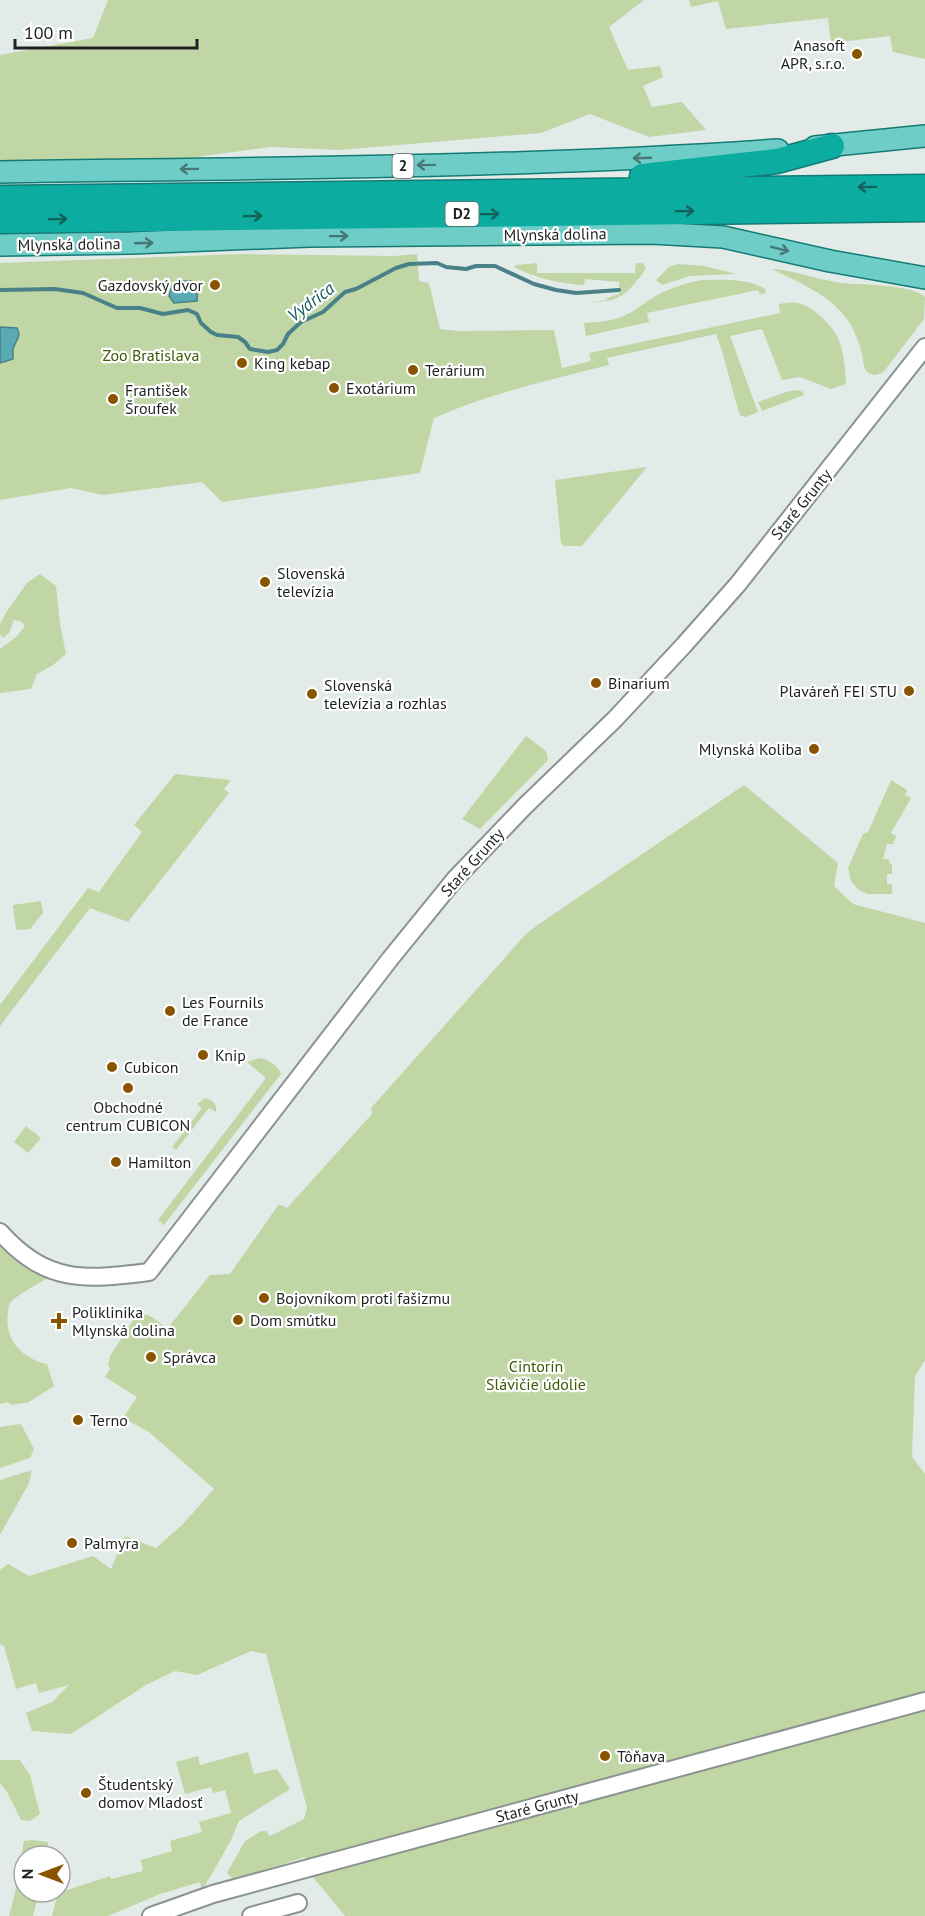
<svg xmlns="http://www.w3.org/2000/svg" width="925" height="1916" font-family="'PT Sans',sans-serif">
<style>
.green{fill:#c0d6a5}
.water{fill:#5aaab4;stroke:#488188;stroke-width:1.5}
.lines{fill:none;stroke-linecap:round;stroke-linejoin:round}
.stream{stroke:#488188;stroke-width:4}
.minor-casing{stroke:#8b9390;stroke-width:20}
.major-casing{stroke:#137b74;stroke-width:24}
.highway-casing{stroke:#137b74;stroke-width:27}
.minor{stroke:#fff;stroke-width:16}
.major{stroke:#6ecdc7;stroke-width:21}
.highway{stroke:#0daca1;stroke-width:24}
.oneway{stroke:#467774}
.oneway2{stroke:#16605a}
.poi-dot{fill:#885400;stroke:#fff;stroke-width:2}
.labels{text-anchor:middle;stroke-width:4.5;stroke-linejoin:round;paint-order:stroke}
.shield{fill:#fff;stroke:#626463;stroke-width:1.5}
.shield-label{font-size:15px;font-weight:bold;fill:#1e2120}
.poi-label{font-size:16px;fill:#1e2120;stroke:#fff;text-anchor:start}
.street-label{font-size:16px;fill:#1e2120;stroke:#fff}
.park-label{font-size:16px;fill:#3d5903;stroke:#fff}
.water-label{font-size:18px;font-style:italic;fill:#135860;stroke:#fff}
</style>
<rect width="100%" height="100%" fill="#e2ebe7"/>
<!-- green -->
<path class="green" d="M108,0H644L609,27L628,70L660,66L663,77L643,86L652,107L682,102L706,130L649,137L590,114L541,133L340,150L271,147L173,160L0,163V55L93,38Z
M689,0H925V59L893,52L890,36L831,43L828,18L726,29L718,1L691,7Z
M242,254L394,256L417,254L419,281L429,283L440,329L458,331L554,330L562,368L591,361L589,353L780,313L779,304C785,303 792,302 798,303C815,307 837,329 841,346C844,358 846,372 846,384L831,389L800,377L782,380L762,329L730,336L758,412L745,417L740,415C731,388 726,360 716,334L607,358L609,365C550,380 490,393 434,418L420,473L222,502L202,482L103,495L71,488L0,500V263Z
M537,263V273H635L636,263H642L646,267C644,273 639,278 635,283C622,299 611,302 592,302L607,300V298L619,294V282L585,279L584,285C561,284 535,278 514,267L517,265Z
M678,264L704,266L736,274L690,276L662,285L656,280L669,267Z
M772,269C795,270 818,280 842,283C861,285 912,284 925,297L924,319L885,370L882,373L875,375C871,374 869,374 866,371C863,366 863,358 862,353C859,342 855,332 849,322C831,295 800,283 772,269Z
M702,280C723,280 746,278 765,289L766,293L760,294L758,290L647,313L649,322L586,336L584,323C596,322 609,322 621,317C632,313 640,306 649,300C665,289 683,284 702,280Z
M798,390L803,392L804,395L762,411L758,402L786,392Z
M647,467L582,546H564L561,543L555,480Z
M40,574L56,586L60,624L66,654L53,665L37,674L31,689L0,693V649L17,636L25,626L21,621L14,620L9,633L3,638L0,634V624L7,611L27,583Z
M526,736L546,751L548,760L480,829L462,819Z
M175,774L231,780L224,789L229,793L128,922L90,908L0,1026V1005L88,888L99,892L142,832L134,825Z
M891,780L907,790L905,795L911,798L891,833L896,836L893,844H887L883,859H889V863L892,864V874H887V884H892V894H868L859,890L851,881L848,868L863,834L868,832Z
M744,785L838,863L834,886L853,904L925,923V1360L915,1376L912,1457L925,1474V1916H345L313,1877L305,1857L234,1880L227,1873L245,1841L261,1831H266L270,1836L304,1819L307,1808L266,1654L251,1651L197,1675L175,1671L146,1685L71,1734L32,1731L26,1713L52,1702L69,1685L39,1693L36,1683L16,1689L4,1646L0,1644V1570L8,1564L29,1576L93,1556L111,1569L125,1536L156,1548L183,1524L214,1489L149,1432L123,1418L137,1397L105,1377L110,1369L108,1365L110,1356L136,1316C148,1310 158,1322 167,1329L210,1275L230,1274L279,1204L287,1208L372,1114L371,1108L526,934L539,924Z
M41,901L43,913L30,929L16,930L13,905Z
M260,1058C269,1059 278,1066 281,1074L164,1225L158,1220L266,1078L247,1062Z
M205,1098C213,1100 217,1104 216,1112L209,1108L176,1150L172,1147L202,1108L197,1104Z
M26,1126L41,1138L28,1153L14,1142Z
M0,1244L34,1271L50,1277C42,1281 14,1297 10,1303C0,1335 19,1358 47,1364L54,1386L29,1402L12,1405L8,1402L0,1404Z
M21,1424L34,1449L30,1458L0,1468V1427Z
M32,1470L29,1483L0,1535V1480Z
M248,1752L254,1774L277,1769L290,1789L239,1821L231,1840L202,1891L200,1882L160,1894L108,1916H52L58,1893L110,1876L111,1879L143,1871L141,1860L172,1851L170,1841L202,1832L199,1822L231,1813L225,1790L213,1793L211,1787L185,1794L176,1762L198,1756L200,1765Z
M0,1760H20L30,1775L40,1814L30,1821L21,1820L7,1792L0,1783Z
M32,1840L48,1842V1856H24V1892H39L33,1916H9L15,1893L24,1841Z"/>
<!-- water -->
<path class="water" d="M177,281H191L198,285L197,301L174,303L169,296L172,285Z
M0,327L17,328C22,337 15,341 13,349C13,350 13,358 13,359L0,363Z"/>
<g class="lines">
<!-- stream -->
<path class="stream" d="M0,290L55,289L83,293L117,308H140L163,314L188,310L197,314L201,323L211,332L217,335L238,337L245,342L250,349L268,352L277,350L283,344L288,334L301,322L323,312L345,292L356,289L396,268L409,264L437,263L446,267L466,269L476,266H495L534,284L556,290L576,293L619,290"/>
<defs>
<path id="minor" d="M0,1232C47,1284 84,1280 149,1272L390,959L455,879L525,806L615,719L684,645L738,584L925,347
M151,1916L213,1894L925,1701
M251,1916L298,1903"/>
<path id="major" d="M815,147L925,136
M0,172C259,168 519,168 778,150
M0,245L131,243L309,236L652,233L723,237L830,261L925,278"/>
<path id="highway" d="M642,176L777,161L832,146
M0,198L925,187
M0,221L925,209"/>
</defs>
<!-- minor casing -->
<use href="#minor" class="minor-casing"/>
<!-- major casing -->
<use href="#major" class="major-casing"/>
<!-- highway casing -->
<use href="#highway" class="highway-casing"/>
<!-- minor -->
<use href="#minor" class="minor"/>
<!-- major -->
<use href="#major" class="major"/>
<!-- highway -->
<use href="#highway" class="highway"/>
</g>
<!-- one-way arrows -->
<defs><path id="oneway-shaft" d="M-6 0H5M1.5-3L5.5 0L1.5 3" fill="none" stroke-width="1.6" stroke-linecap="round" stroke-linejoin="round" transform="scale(1.5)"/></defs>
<g class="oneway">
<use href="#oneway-shaft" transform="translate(642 158) rotate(178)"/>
<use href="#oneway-shaft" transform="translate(426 165) rotate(179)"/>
<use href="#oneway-shaft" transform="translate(189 169) rotate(179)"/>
<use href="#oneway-shaft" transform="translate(339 236) rotate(-1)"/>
<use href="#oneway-shaft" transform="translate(144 243) rotate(-2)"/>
<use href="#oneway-shaft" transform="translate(780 249) rotate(14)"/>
</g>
<g class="oneway2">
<use href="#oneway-shaft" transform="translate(867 187) rotate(179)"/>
<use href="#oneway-shaft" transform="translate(685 211) rotate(-1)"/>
<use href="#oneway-shaft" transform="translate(490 214) rotate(-1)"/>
<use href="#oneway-shaft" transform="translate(253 216) rotate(-1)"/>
<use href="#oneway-shaft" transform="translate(58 219) rotate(-1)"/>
</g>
<!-- markers -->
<g class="poi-dot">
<circle cx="857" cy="54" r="6"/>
<circle cx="215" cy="285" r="6"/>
<circle cx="242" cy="363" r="6"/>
<circle cx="413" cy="370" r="6"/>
<circle cx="334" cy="388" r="6"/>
<circle cx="113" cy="399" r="6"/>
<circle cx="265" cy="582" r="6"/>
<circle cx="596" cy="683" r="6"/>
<circle cx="909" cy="691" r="6"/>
<circle cx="312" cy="694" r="6"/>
<circle cx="814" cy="749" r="6"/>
<circle cx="170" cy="1011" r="6"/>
<circle cx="203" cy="1055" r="6"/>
<circle cx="112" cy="1067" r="6"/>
<circle cx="128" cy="1088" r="6"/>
<circle cx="116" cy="1162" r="6"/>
<circle cx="264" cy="1298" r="6"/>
<circle cx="238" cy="1320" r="6"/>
<path d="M56 1312h6v6h6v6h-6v6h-6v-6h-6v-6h6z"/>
<circle cx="151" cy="1357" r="6"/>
<circle cx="78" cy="1420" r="6"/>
<circle cx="72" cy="1543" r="6"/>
<circle cx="605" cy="1756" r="6"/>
<circle cx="86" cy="1793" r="6"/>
</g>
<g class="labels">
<!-- shield labels -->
<g class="shield">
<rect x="392.5" y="154" width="21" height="24" rx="4.5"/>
<rect x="445.5" y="202" width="33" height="24" rx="4.5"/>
</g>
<g class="shield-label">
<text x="403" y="171">2</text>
<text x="462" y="219">D2</text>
</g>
<!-- poi labels -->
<g class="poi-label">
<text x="845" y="51" text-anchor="end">Anasoft<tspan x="845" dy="18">APR, s.r.o.</tspan></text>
<text x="203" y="291" text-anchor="end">Gazdovský dvor</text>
<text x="254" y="369">King kebap</text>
<text x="425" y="376">Terárium</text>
<text x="346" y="394">Exotárium</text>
<text x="125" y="396">František<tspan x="125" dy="18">Šroufek</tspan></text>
<text x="277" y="579">Slovenská<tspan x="277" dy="18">televízia</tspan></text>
<text x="608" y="689">Binarium</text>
<text x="324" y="691">Slovenská<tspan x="324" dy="18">televízia a rozhlas</tspan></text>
<text x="897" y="697" text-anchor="end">Plaváreň FEI STU</text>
<text x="802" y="755" text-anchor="end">Mlynská Koliba</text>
<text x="182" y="1008">Les Fournils<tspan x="182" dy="18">de France</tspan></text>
<text x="215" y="1061">Knip</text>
<text x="124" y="1073">Cubicon</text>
<text x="128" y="1113" text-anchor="middle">Obchodné<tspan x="128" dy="18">centrum CUBICON</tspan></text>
<text x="128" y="1168">Hamilton</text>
<text x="276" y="1304">Bojovníkom proti fašizmu</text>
<text x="72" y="1318">Poliklinika<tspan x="72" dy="18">Mlynská dolina</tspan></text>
<text x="250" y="1326">Dom smútku</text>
<text x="163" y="1363">Správca</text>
<text x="90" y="1426">Terno</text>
<text x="84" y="1549">Palmyra</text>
<text x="617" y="1762">Tôňava</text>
<text x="98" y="1790">Študentský<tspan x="98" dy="18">domov Mladosť</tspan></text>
</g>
<!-- street labels -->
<g class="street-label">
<text transform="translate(555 234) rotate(-1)" y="6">Mlynská dolina</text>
<text transform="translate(69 244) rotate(-1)" y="6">Mlynská dolina</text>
<text transform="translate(801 504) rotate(-51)" y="6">Staré Grunty</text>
<text transform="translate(472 862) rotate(-48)" y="6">Staré Grunty</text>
<text transform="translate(537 1806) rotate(-15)" y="6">Staré Grunty</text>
</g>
<!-- park labels -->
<g class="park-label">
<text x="151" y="361">Zoo Bratislava</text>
<text x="536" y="1372">Cintorín<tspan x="536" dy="18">Slávičie údolie</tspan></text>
</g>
<!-- water labels -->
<g class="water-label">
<text transform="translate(311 302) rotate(-37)" y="6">Vydrica</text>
</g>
</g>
<!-- north arrow -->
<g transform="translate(42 1874) rotate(270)"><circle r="28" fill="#ffffff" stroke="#a5a6a6" stroke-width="1.5"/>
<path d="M0-4.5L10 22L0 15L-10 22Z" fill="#885400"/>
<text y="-9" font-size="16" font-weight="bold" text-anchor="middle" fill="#1e2120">N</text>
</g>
<!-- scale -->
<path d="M15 39v9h182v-9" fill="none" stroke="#1e2120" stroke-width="3"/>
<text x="24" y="39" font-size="18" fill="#1e2120" stroke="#ffffff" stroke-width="4.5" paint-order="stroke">100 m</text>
</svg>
